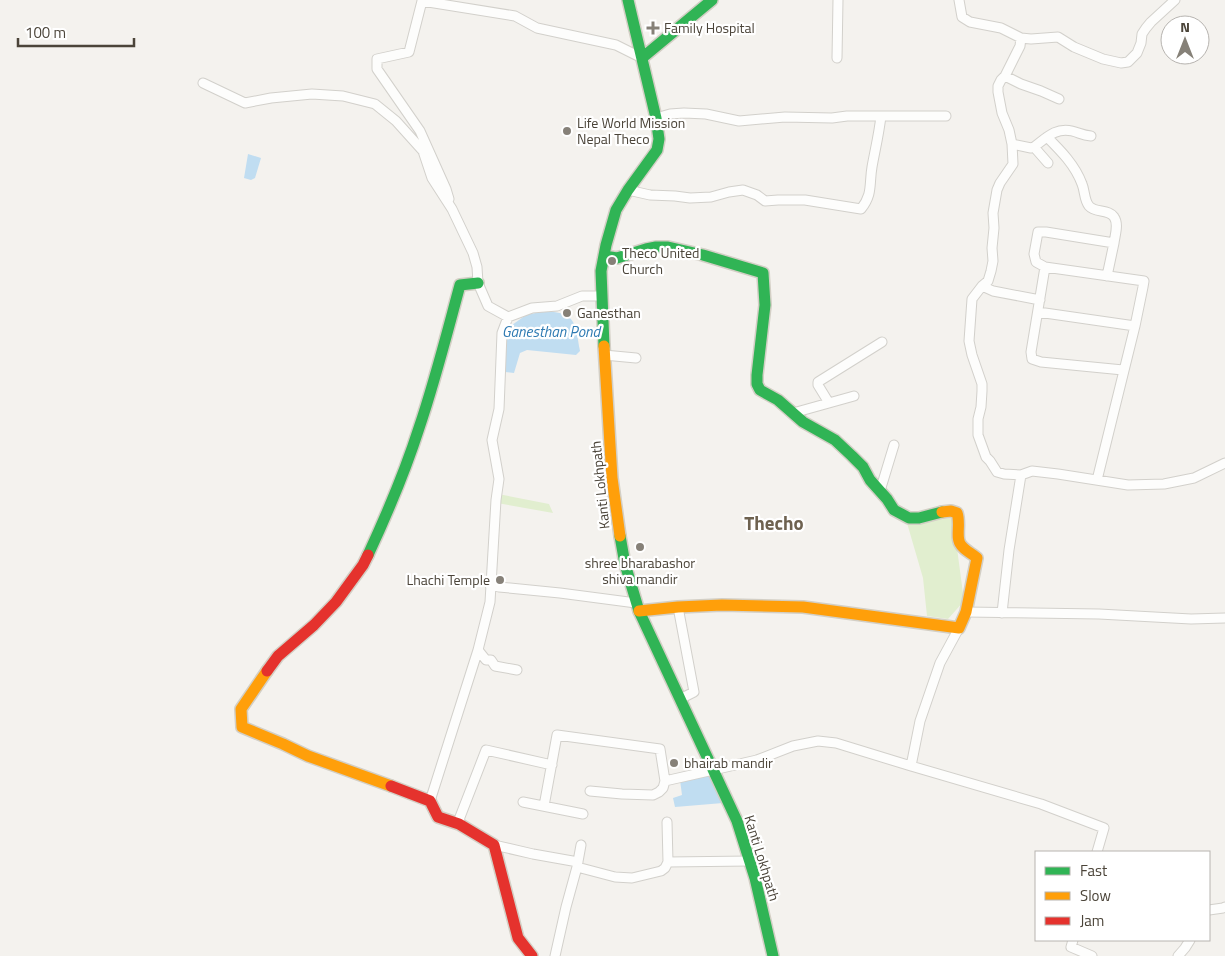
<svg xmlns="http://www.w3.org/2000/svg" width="1225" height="956" font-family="'Titillium Web',sans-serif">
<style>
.green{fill:#e1eecf}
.water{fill:#c0ddf1}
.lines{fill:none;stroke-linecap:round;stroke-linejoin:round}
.street-casing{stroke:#d2d0cb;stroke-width:11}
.fast-casing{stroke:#d3cfc5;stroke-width:14}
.slow-casing{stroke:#d3cfc5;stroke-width:14}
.jam-casing{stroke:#d3cfc5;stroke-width:14}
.street{stroke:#fdfdfc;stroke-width:9}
.fast{stroke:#30b455;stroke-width:11}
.slow{stroke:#ff9f0a;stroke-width:11}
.jam{stroke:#e5322d;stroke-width:11}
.poi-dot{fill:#868178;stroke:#fff;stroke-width:2}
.labels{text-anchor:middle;stroke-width:4.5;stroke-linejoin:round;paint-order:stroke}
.poi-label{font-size:14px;fill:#4b4439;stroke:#fff;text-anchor:start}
.street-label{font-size:14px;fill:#4b4439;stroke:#fff}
.water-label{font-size:15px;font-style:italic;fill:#2e7ab2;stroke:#fff}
.district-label{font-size:19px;font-weight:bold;fill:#6e6250;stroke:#fff}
</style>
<rect width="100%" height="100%" fill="#f4f2ee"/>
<!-- green -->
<path class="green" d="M498,494L549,504L553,513L497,503Z
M953,518L964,601L948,619L927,616L923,578L907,523Z"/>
<!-- water -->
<path class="water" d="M248,154L261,158L255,178L251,180L244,178Z
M545,311C577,313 575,323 580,351L576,355L527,350L520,353L514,373L505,372V345L512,325L526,315Z
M709,774L723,803L675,807L673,798L682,795L680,780Z"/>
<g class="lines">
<defs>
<path id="street" d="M422,0V1L515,16L537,28L616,45L642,58
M959,0L962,17L970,22L1001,28L1021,38L1031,39L1058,37L1074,47L1103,59L1121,63L1128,62L1137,53L1141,43L1142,34L1146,28L1151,22L1175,0
M422,1L409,52L377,59V69L420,131L446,189L449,199
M837,58L838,0
M1005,76L1021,84L1041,91L1059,99
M203,83L245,103L271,98L312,94L343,96L375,104L396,121L423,151L432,178L452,209L473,253L477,267L478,283L488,306L508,317L532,308L557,306L582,296H601
M656,118L670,114L684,113L706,114L739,121L785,117L832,118L847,116H946
M1047,137C1061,151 1075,165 1082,184C1085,191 1084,200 1089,206C1095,213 1109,209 1114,217C1119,224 1115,235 1114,243
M1012,144L1031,148L1034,147C1046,138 1056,127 1072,131C1080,133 1082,135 1091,136
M1034,147L1048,163
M628,190L650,195L675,196L690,198L711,197L729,192L743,190L757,195L765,201L778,200H805L861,209C873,194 869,184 872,167C875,150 879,134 881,116
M1045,267L1031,352L1032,359L1041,362L1123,370
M982,286L993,291L1040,300
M1038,312L1135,326
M508,317L502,333L499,409L492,440L499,479L496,500L490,602L478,650L486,660H491L495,666L517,670
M604,355L636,358
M829,403L818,385V382L882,342
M793,413L854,396
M1021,475L1004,474L997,472L990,461L986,457L978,435V419L981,407L982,391V384L972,355L969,341L972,299L982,286L988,281L991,271L993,261L992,248L994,228L993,213L997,190L1000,183L1013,164L1012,144L1009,130L1002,113L998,92V86L1001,80L1005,76L1020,46L1021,38
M1097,480L1135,326L1143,287L1144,281L1045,267L1036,262L1034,254L1038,232H1046L1114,243L1107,276
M880,491L894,445
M490,585L499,587L560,593L636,603
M678,607L694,692L680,699
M966,612L1099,614L1191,619L1225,618
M1002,613L1009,550L1021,475L1032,471L1058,474L1128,485L1164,484L1194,478L1225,463
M911,766L1041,804L1104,828L1097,852
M665,781L757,760L793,746L818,741L836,743L911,766L920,721L940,663L959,628
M430,801L478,650
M523,802L583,814
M544,806L557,735L660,749L665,781L663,788L659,792L653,795L622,794L590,791
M667,822L668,862
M459,824L460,817L486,750L552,765
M494,845L533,854L578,862
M577,867L615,877L632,878L661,871L665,868L668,862L750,861
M1209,910L1223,908L1225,907
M1073,940L1071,947L1092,956
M555,956L566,907L577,867L581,845
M1178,956L1185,948L1190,940"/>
<path id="fast" d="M642,58L712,0
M604,256L617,258L646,249L656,247H668L703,255L763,273L765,305L757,375V384L760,390L778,400L803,422L835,440L852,456L863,467L870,480L887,499L894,510L909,518H919L942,512
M604,346L601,271L606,245L616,210L628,190L657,150L659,139L656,118L628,0
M620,536L625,564L639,611L737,821L755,878L773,956
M368,555C387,514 405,472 419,428C435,381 447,333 460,285L478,283"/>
<path id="slow" d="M604,346L612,478L620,536
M639,611L678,607L722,605L803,607L959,628L966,612L977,558C972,553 965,551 961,545C955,538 961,524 957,513L951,511L942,512
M267,671L241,709L242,727L283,744L308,756L391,786"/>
<path id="jam" d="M267,671L278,656L314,625L336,602L363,565L368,555
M391,786L430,801L438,817L459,824L494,845L518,938L532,956"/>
</defs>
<!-- street casing -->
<use href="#street" class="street-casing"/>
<!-- fast casing -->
<use href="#fast" class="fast-casing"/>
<!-- slow casing -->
<use href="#slow" class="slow-casing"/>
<!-- jam casing -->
<use href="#jam" class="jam-casing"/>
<!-- street -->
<use href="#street" class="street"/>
<!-- fast -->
<use href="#fast" class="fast"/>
<!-- slow -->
<use href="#slow" class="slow"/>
<!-- jam -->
<use href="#jam" class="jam"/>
</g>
<!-- markers -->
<g class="poi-dot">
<path d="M650.5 20.5h5v5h5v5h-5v5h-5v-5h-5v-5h5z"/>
<circle cx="567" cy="131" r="5"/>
<circle cx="612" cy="261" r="5"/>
<circle cx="567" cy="313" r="5"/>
<circle cx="640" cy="547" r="5"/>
<circle cx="500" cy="580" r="5"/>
<circle cx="674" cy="763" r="5"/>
</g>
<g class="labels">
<!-- poi labels -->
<g class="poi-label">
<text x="664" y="33">Family Hospital</text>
<text x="577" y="128">Life World Mission<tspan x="577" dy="16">Nepal Theco</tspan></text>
<text x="622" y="258">Theco United<tspan x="622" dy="16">Church</tspan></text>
<text x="577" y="318">Ganesthan</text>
<text x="640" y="568" text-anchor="middle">shree bharabashor<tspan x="640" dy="16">shiva mandir</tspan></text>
<text x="490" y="585" text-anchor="end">Lhachi Temple</text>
<text x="684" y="768">bhairab mandir</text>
</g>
<!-- street labels -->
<g class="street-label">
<text transform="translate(600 485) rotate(-96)" y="5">Kanti Lokhpath</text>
<text transform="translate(762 858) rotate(73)" y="5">Kanti Lokhpath</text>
</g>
<!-- water labels -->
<g class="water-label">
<text x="551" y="337">Ganesthan Pond</text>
</g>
<!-- district labels -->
<g class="district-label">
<text x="774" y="530">Thecho</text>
</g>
</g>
<!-- legend -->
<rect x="1035" y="851" width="175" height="90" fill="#ffffff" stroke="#b7b4b0"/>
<rect x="1045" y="867" width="25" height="8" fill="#30b455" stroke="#b7b4b0"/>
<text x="1080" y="876" font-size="15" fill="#4b4439">Fast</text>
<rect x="1045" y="892" width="25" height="8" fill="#ff9f0a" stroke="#b7b4b0"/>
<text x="1080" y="901" font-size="15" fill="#4b4439">Slow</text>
<rect x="1045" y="917" width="25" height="8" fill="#e5322d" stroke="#b7b4b0"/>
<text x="1080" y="926" font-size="15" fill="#4b4439">Jam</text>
<!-- north arrow -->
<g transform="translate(1185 40)"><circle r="24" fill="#ffffff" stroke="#b7b4b0"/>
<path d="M0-4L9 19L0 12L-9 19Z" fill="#868178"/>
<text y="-8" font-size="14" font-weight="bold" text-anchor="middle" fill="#4b4439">N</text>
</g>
<!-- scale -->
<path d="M18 38v8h116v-8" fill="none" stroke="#4b4439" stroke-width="2.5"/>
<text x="25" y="38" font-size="15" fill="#4b4439" stroke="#ffffff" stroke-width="4" paint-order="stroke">100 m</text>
</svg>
